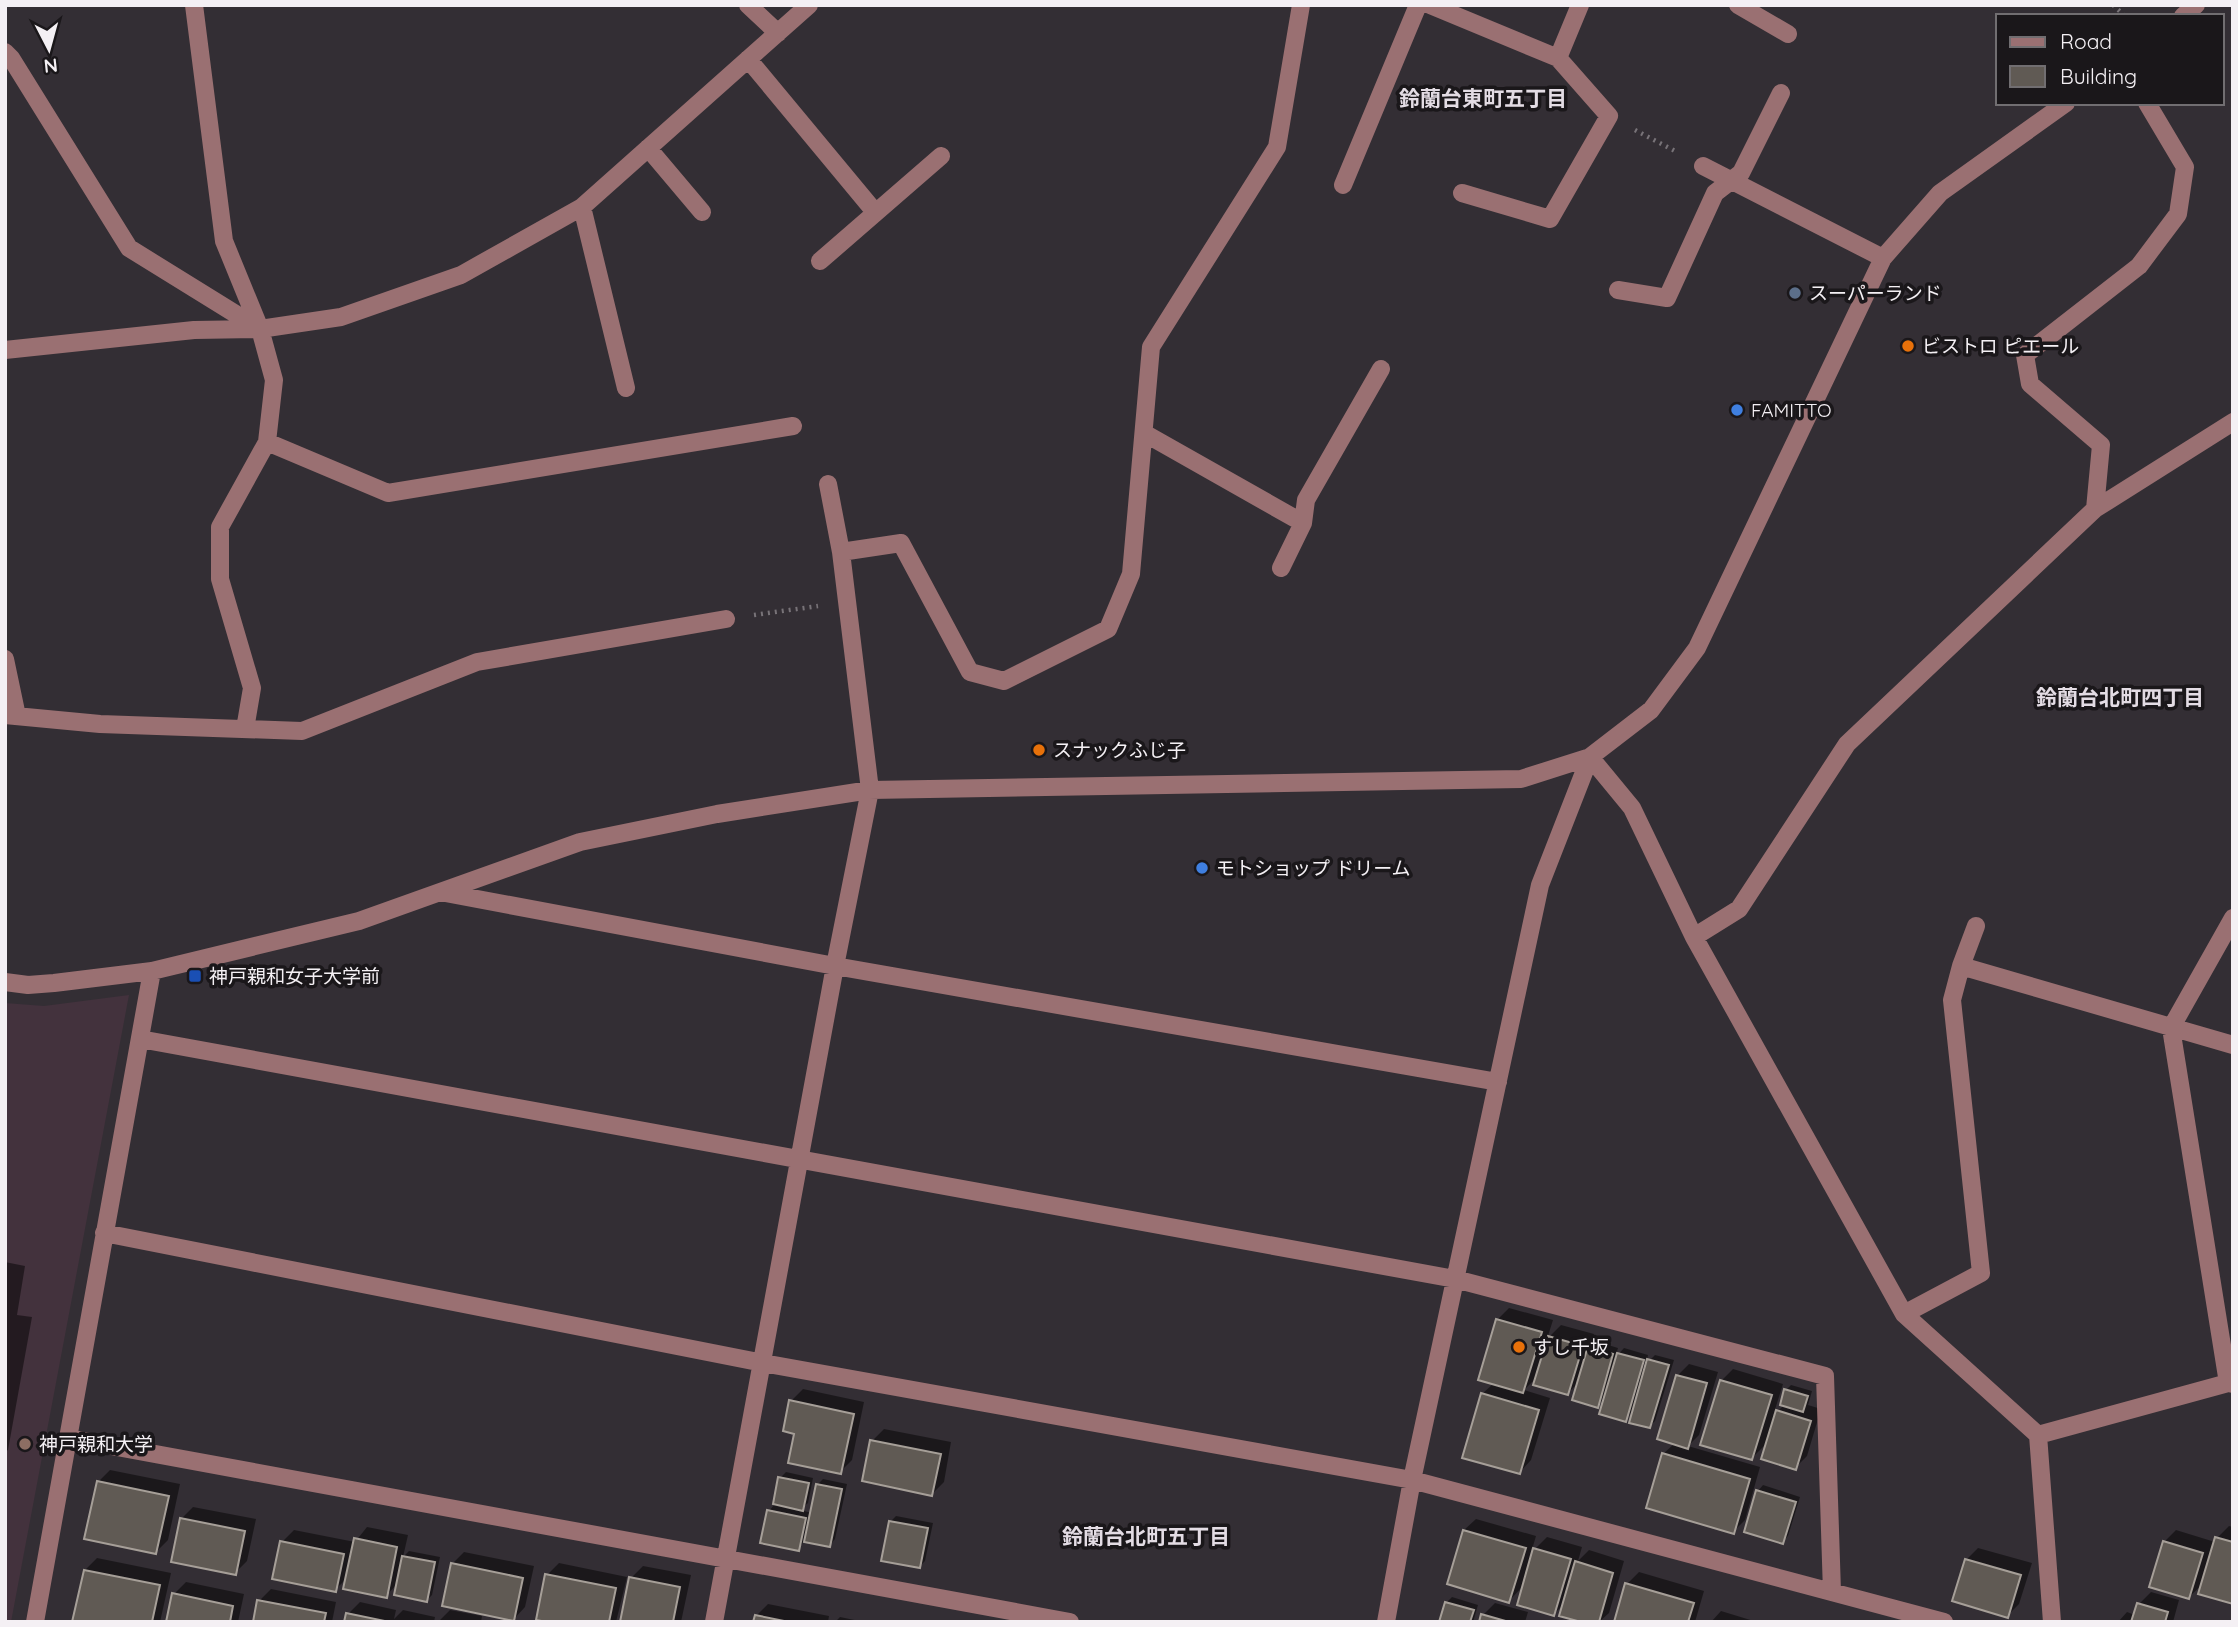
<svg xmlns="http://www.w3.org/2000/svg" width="2238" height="1627" font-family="Quicksand,'Noto Sans JP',sans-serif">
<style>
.education{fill:#43323d}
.shadow{fill:#0007}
.building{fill:#605a54;stroke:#a69f98;stroke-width:2}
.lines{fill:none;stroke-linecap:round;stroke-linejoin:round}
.path{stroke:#787378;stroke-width:4.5;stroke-dasharray:2 5;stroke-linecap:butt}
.minor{stroke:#9a7072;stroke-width:18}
.service-dot{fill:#5c6f8a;stroke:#1a171a;stroke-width:2.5}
.food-dot{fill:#e8710a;stroke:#1a171a;stroke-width:2.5}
.shop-dot{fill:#3f7fe0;stroke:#1a171a;stroke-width:2.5}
.transit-dot{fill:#1a4fb4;stroke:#1a171a;stroke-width:2.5}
.education-dot{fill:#8d6e63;stroke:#1a171a;stroke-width:2.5}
.labels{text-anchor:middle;stroke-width:7;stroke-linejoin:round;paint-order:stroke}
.poi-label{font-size:19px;fill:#f4f0f4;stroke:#1a171a;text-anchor:start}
.neighbourhood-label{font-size:21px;font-weight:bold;fill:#e3dce4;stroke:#1a171a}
</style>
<rect width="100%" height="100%" fill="#332e34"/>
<!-- education -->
<path class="education" d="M129,995L11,1622H5V1003L44,1006Z"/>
<!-- shadow -->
<path class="shadow" d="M5,1262L25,1266L17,1315L32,1317L8,1450L5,1452Z
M1509,1308L1553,1320L1547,1339L1561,1325L1594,1334L1591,1346L1595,1341L1618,1348L1615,1358L1624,1348L1648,1355L1646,1364L1655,1355L1674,1360L1655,1421L1650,1426L1634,1410L1625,1420L1606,1397L1597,1406L1579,1382L1568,1393L1538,1376L1524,1390L1550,1398L1531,1460L1520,1472L1482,1394L1494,1383L1497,1320Z
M1689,1364L1718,1372L1699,1435L1688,1446L1760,1467L1745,1520L1733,1532L1663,1454L1675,1443L1677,1376Z
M1733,1369L1783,1384L1773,1416L1784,1405L1786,1390L1791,1385L1812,1391L1808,1405L1821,1409L1807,1456L1795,1468L1768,1442L1752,1458L1721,1381Z
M803,1389L864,1402L852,1460L840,1472L797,1432L791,1401Z
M884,1429L951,1442L944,1482L932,1494L872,1441Z
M110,1470L180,1484L168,1540L156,1552L98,1482Z
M786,1472L813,1478L808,1503L800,1510L812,1513L817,1485L823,1479L847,1484L835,1539L830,1545L805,1540L798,1549L769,1511L774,1505L780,1478Z
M1763,1485L1800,1497L1788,1536L1782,1542L1758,1491Z
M193,1507L256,1519L247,1561L235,1573L181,1519Z
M896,1516L933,1523L925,1561L919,1567L891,1521Z
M1476,1519L1536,1536L1531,1553L1547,1537L1582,1547L1578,1561L1589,1550L1624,1561L1609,1613L1599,1622H1587L1565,1603L1554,1614L1524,1585L1509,1601L1464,1530Z
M2229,1526L2233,1527V1602L2203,1584L2189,1597L2164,1542L2176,1530L2215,1542L2217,1538Z
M367,1527L408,1535L403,1557L409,1551L440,1557L432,1595L427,1600L398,1583L386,1596L347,1578L335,1590L282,1542L294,1530L355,1542Z
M1978,1548L2032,1563L2019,1604L2007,1616L1966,1560Z
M464,1552L534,1566L525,1607L514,1619L452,1564Z
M97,1558L171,1573L160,1622H74L85,1570Z
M559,1563L627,1577L616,1622H556L547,1575Z
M643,1566L691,1575L681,1622H621L631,1578Z
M1639,1572L1704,1591L1695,1622H1616L1627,1584Z
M186,1582L244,1594L238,1622H168L174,1594Z
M271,1589L336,1602L332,1622H255L259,1601Z
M2151,1592L2179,1600L2173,1622H2118L2127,1612L2135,1615L2139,1604Z
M1452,1597L1478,1605L1473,1622H1441L1446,1603Z
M360,1602L396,1610L394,1619L403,1610L435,1617L434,1622H346L348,1614Z
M1495,1603L1528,1612L1525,1622H1481L1483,1615Z
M768,1604L829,1616L828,1622H755L756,1616Z
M450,1610L482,1616L481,1622H438Z
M1721,1611L1757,1622H1711Z
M840,1617L864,1622H835Z"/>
<!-- building -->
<path class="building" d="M1496,1319L1542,1332L1523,1393L1478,1380Z
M1548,1336L1583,1346L1568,1395L1533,1385Z
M1588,1346L1613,1354L1598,1408L1572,1400Z
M1617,1353L1644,1360L1626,1422L1599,1414Z
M1647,1359L1669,1365L1650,1428L1629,1423Z
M1676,1375L1707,1383L1688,1449L1657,1439Z
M1720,1380L1772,1395L1752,1460L1700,1445Z
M1784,1389L1808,1396L1803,1412L1780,1405Z
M1481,1393L1539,1410L1520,1474L1462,1458Z
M789,1400L854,1414L841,1474L788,1463L794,1434L783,1431Z
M1776,1410L1811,1421L1796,1470L1761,1459Z
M870,1440L941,1454L932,1496L862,1481Z
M1662,1453L1750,1479L1734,1534L1646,1508Z
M778,1477L809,1483L803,1511L773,1504Z
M97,1481L169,1496L156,1554L84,1539Z
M816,1484L842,1489L830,1547L804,1542Z
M1756,1490L1796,1502L1783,1544L1744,1532Z
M767,1510L806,1518L799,1551L760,1543Z
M180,1518L245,1531L236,1575L171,1562Z
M889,1521L928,1528L920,1568L881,1561Z
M1463,1530L1526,1548L1509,1603L1447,1584Z
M2215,1537L2233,1542V1604L2198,1594Z
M354,1538L397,1547L387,1598L343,1589Z
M280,1541L344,1554L336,1592L272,1579Z
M2163,1541L2203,1553L2189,1599L2149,1587Z
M1533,1548L1571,1559L1554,1616L1517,1605Z
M402,1556L435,1562L427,1602L394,1595Z
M1965,1559L2021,1575L2008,1618L1952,1601Z
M1575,1561L1613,1573L1599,1622H1581L1559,1616Z
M451,1563L523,1578L514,1621L442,1606Z
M84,1570L160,1585L152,1622H72Z
M545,1574L616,1588L609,1622H547L536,1620Z
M629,1577L680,1587L673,1622H620Z
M1625,1583L1694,1603L1688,1622H1614Z
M172,1593L233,1606L230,1622H166Z
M257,1600L326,1613L324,1622H253Z
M1445,1602L1474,1610L1470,1622H1439Z
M2137,1603L2168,1612L2165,1622H2131Z
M346,1613L385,1621V1622H344Z
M1481,1614L1509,1622H1479Z
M755,1615L789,1622H753Z"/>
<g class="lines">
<!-- path -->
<path class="path" d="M2113,5L2125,16
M1635,130L1677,152
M754,615L818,606"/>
<!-- minor -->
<path class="minor" d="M194,5L224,241L260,329L274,380L267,442L220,527V579L252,688L245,729
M748,5L778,33
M1430,5L1558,58L1609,116L1550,219L1462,193
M1738,5L1788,34
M2183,16L2196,5
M5,52L11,58L129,248L260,329L341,317L461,275L582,207L809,5
M1558,58L1580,5
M748,59L875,212
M648,148L702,212
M1703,166L1883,258
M1343,185L1418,5
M582,207L626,388
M820,261L941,156
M1618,290L1667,298L1715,193L1741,173L1781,93
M5,350L194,330L260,329
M1144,433L1303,523
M267,442L388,493L793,426
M2095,509L2101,445L2030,384L2025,355L2139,266L2178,214L2185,167L2147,103
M841,552L901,543L970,672L1004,681L1108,629L1131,574L1151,347L1277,147L1301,5
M1281,568L1303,523L1306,500L1381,369
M5,659L17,716
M5,715L100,724L302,731L477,662L726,619
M440,892L835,966L1498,1082
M1694,937L1739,909L1847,744L2095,509L2233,422
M1961,966L2233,1045
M5,982L28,985L54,983L152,971L359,921L580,842L717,814L870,790L1521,779L1590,757L1651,710L1697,648L1883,258L1940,193L2066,103
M140,1039L1455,1279L1825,1376L1832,1592
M104,1233L763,1363L1412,1480L1944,1622
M1904,1314L1981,1273L1952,1000L1961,966L1976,926
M2228,1383L2171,1028L2233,918
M2038,1435L2228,1383L2233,1384
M68,1438L1070,1622
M35,1622L152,971
M714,1622L835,966L870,790L841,552L828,484
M1386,1622L1412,1480L1540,885L1590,757L1632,808L1694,937L1904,1314L2038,1435L2052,1622"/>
</g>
<!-- markers -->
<circle class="service-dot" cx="1795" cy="293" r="7"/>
<g class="food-dot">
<circle cx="1908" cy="346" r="7"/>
<circle cx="1039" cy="750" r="7"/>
<circle cx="1519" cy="1347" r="7"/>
</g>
<g class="shop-dot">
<circle cx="1737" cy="410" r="7"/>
<circle cx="1202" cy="868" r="7"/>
</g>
<rect class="transit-dot" x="188" y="969" width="14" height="14" rx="3.5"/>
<circle class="education-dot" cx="25" cy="1444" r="7"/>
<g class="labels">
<!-- poi labels -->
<g class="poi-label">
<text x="1809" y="300">スーパーランド</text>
<text x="1922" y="353">ビストロ ピエール</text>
<text x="1751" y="417">FAMITTO</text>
<text x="1053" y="757">スナックふじ子</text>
<text x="1216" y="875">モトショップ ドリーム</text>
<text x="209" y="983">神戸親和女子大学前</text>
<text x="1533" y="1354">すし千坂</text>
<text x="39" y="1451">神戸親和大学</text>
</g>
<!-- neighbourhood labels -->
<g class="neighbourhood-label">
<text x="1483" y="106">鈴蘭台東町五丁目</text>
<text x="2120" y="705">鈴蘭台北町四丁目</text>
<text x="1146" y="1544">鈴蘭台北町五丁目</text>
</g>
</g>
<!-- border -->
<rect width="2238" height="1627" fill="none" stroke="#f4f0f4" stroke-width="14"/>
<!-- legend -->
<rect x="1996" y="14" width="228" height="91" fill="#1a171a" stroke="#716e71" stroke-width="2"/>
<rect x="2010" y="37" width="35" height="10" fill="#9a7072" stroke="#716e71" stroke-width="2"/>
<text x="2060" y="49" font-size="21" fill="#f4f0f4">Road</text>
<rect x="2010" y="66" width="35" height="21" fill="#605a54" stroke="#716e71" stroke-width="2"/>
<text x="2060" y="84" font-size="21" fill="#f4f0f4">Building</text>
<!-- north arrow -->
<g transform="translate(49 49) rotate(174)" stroke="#1a171a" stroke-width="5" paint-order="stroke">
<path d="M0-5L12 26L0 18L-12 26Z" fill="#f4f0f4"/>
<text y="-10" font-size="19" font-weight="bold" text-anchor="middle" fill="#f4f0f4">N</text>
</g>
</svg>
